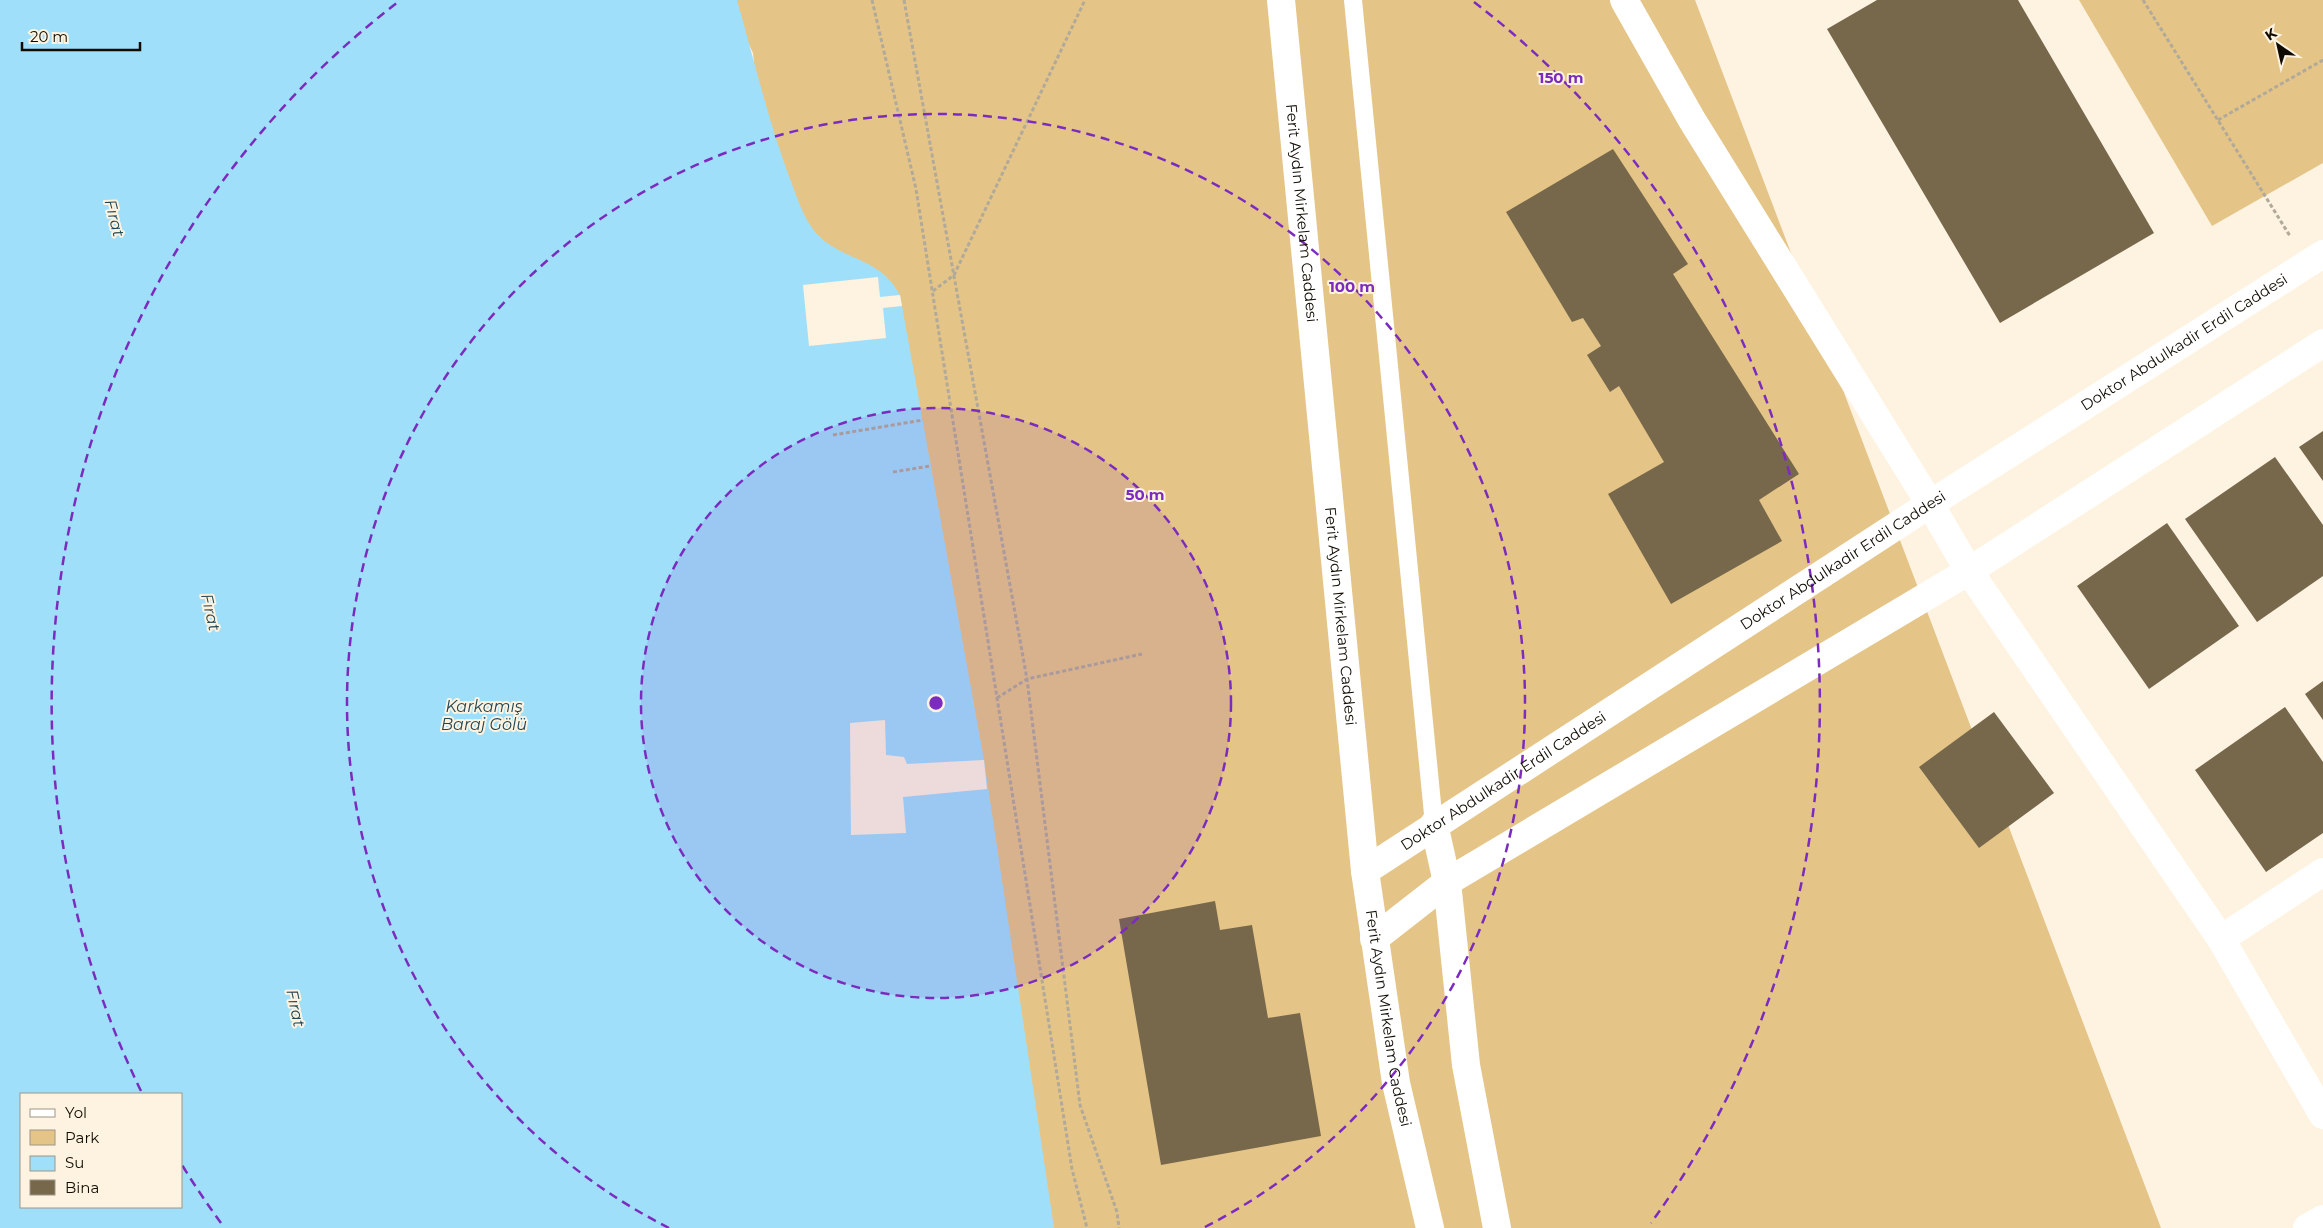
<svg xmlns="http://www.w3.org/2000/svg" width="2323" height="1228" font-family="Montserrat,sans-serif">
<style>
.green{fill:#e5c587}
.water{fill:#a0dffa;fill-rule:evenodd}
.pier{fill:#fdf3e0}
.building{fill:#77684c}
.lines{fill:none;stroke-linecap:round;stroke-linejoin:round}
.path{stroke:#b1a999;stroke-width:3;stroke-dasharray:4 2.5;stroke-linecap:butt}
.service{stroke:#fff;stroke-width:18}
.minor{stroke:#fff;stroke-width:28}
.tertiary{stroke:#fff;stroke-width:28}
.ring{fill:none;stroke:#7b2cbf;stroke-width:2.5;stroke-dasharray:9 6}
.labels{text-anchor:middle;stroke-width:4;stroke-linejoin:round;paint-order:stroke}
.street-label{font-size:15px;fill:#100b02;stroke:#fdf3e0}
.water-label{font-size:16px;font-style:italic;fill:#214554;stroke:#fdf3e0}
.centre{fill:#7b2cbf;stroke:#fdf3e0;stroke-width:2.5}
.ring-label{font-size:15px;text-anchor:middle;font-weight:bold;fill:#7b2cbf;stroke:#fdf3e0;stroke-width:4;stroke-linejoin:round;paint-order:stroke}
</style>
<rect width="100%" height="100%" fill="#fdf3e0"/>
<!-- green -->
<path class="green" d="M728,0H1695L2161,1228H869L753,53Z
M2079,0H2323V163L2212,226Z"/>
<!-- water -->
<path class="water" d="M0,0H737C754,60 768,120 790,179C797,197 803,218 816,233C843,262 879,256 900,295L984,760L1054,1228H0ZM21,1094H181V1207H21Z"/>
<!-- pier -->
<path class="pier" d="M878,277L880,297L900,295L902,306L883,308L886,338L809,346L803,285Z
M885,720L886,755L904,757L907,764L984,760L987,789L903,797L906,833L851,835L850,723Z"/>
<!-- building -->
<path class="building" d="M1877,0H2018L2154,233L2000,323L1827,29Z
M1613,149L1688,264L1673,274L1799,474L1759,500L1782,541L1671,604L1608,494L1664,462L1619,386L1610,392L1587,355L1601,346L1583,318L1572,322L1506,212Z
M2323,431V481L2299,447Z
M2275,457L2323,525V576L2257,622L2185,519Z
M2167,523L2239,626L2149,689L2077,586Z
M2323,681V720L2305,694Z
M2285,707L2323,762V833L2266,872L2195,770Z
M1994,712L2054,793L1979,848L1919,767Z
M1215,901L1220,930L1252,925L1268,1018L1300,1013L1321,1136L1161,1165L1119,919Z"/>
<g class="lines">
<!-- path -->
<path class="path" d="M872,0L916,189L1072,1169L1087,1228
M904,0L1027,679L1080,1105L1117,1212L1119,1228
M2143,0L2290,236
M2218,120L2323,60
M933,291L954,275L1085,0
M833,435L923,420
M893,472L930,466
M997,698L1027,679L1142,654"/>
<!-- service -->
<path class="service" d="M1353,0L1434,824"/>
<!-- minor -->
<g class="minor">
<path d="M1624,0L1692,120L1930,504L1969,571L2221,939L2323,1115"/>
<path id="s1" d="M1365,871L1930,504L2323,254"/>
<path d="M1374,939L1447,882L1969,571L2323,343"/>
<path d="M2307,1228L2323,1219"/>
</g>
<!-- tertiary -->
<g class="tertiary">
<path id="s2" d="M1281,0L1365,871L1396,1083L1430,1228"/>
<path d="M1434,824L1447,882L1466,1065L1497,1228"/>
<path d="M2221,939L2323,872"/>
</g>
</g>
<!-- distance rings -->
<circle cx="936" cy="703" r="295" fill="#7b2cbf" fill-opacity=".12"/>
<g class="ring">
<circle cx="936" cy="703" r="295"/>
<path d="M669 1228A589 589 0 1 1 1203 1228"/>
<path d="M221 1223A884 884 0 0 1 182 1165M141 1091A884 884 0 0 1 398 2M1474 2A884 884 0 0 1 1651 1223"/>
</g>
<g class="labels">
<!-- street labels -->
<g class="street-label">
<text dy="5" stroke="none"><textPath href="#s2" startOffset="214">Ferit Aydın Mirkelam Caddesi</textPath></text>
<text dy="5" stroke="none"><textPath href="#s1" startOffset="975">Doktor Abdulkadir Erdil Caddesi</textPath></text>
<text dy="5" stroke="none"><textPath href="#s1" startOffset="570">Doktor Abdulkadir Erdil Caddesi</textPath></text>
<text dy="5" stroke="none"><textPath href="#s2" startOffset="619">Ferit Aydın Mirkelam Caddesi</textPath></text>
<text dy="5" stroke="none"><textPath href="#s1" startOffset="165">Doktor Abdulkadir Erdil Caddesi</textPath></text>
<text dy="5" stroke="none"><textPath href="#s2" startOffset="1024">Ferit Aydın Mirkelam Caddesi</textPath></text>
</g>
<!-- water labels -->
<g class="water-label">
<text transform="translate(115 218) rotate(76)" y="6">Fırat</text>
<text transform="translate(211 612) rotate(77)" y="6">Fırat</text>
<text x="484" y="712">Karkamış<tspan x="484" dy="18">Baraj Gölü</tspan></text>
<text transform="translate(296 1008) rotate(78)" y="6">Fırat</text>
</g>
</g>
<circle cx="936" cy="703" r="8" class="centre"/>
<g class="ring-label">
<text x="1561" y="83">150 m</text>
<text x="1352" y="292">100 m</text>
<text x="1145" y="500">50 m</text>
</g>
<!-- legend -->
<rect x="20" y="1093" width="162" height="115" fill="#fdf3e0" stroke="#9e9687"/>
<rect x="30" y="1109" width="25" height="8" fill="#ffffff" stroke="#9e9687"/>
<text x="65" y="1118" font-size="15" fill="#100b02">Yol</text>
<rect x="30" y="1130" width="25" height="15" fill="#e5c587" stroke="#9e9687"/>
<text x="65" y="1143" font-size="15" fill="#100b02">Park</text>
<rect x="30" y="1156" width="25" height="15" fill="#a0dffa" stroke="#9e9687"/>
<text x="65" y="1168" font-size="15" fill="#100b02">Su</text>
<rect x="30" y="1180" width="25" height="15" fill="#77684c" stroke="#9e9687"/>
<text x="65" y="1193" font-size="15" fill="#100b02">Bina</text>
<!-- north arrow -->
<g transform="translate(2278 45) rotate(326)" stroke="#fdf3e0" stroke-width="4" paint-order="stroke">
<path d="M0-4L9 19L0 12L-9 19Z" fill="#100b02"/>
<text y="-8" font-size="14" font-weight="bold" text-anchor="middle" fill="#100b02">K</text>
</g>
<!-- scale -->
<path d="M22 42v8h118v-8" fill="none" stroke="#100b02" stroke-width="2.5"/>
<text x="30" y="42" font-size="15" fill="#100b02" stroke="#fdf3e0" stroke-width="4" paint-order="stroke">20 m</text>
</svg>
